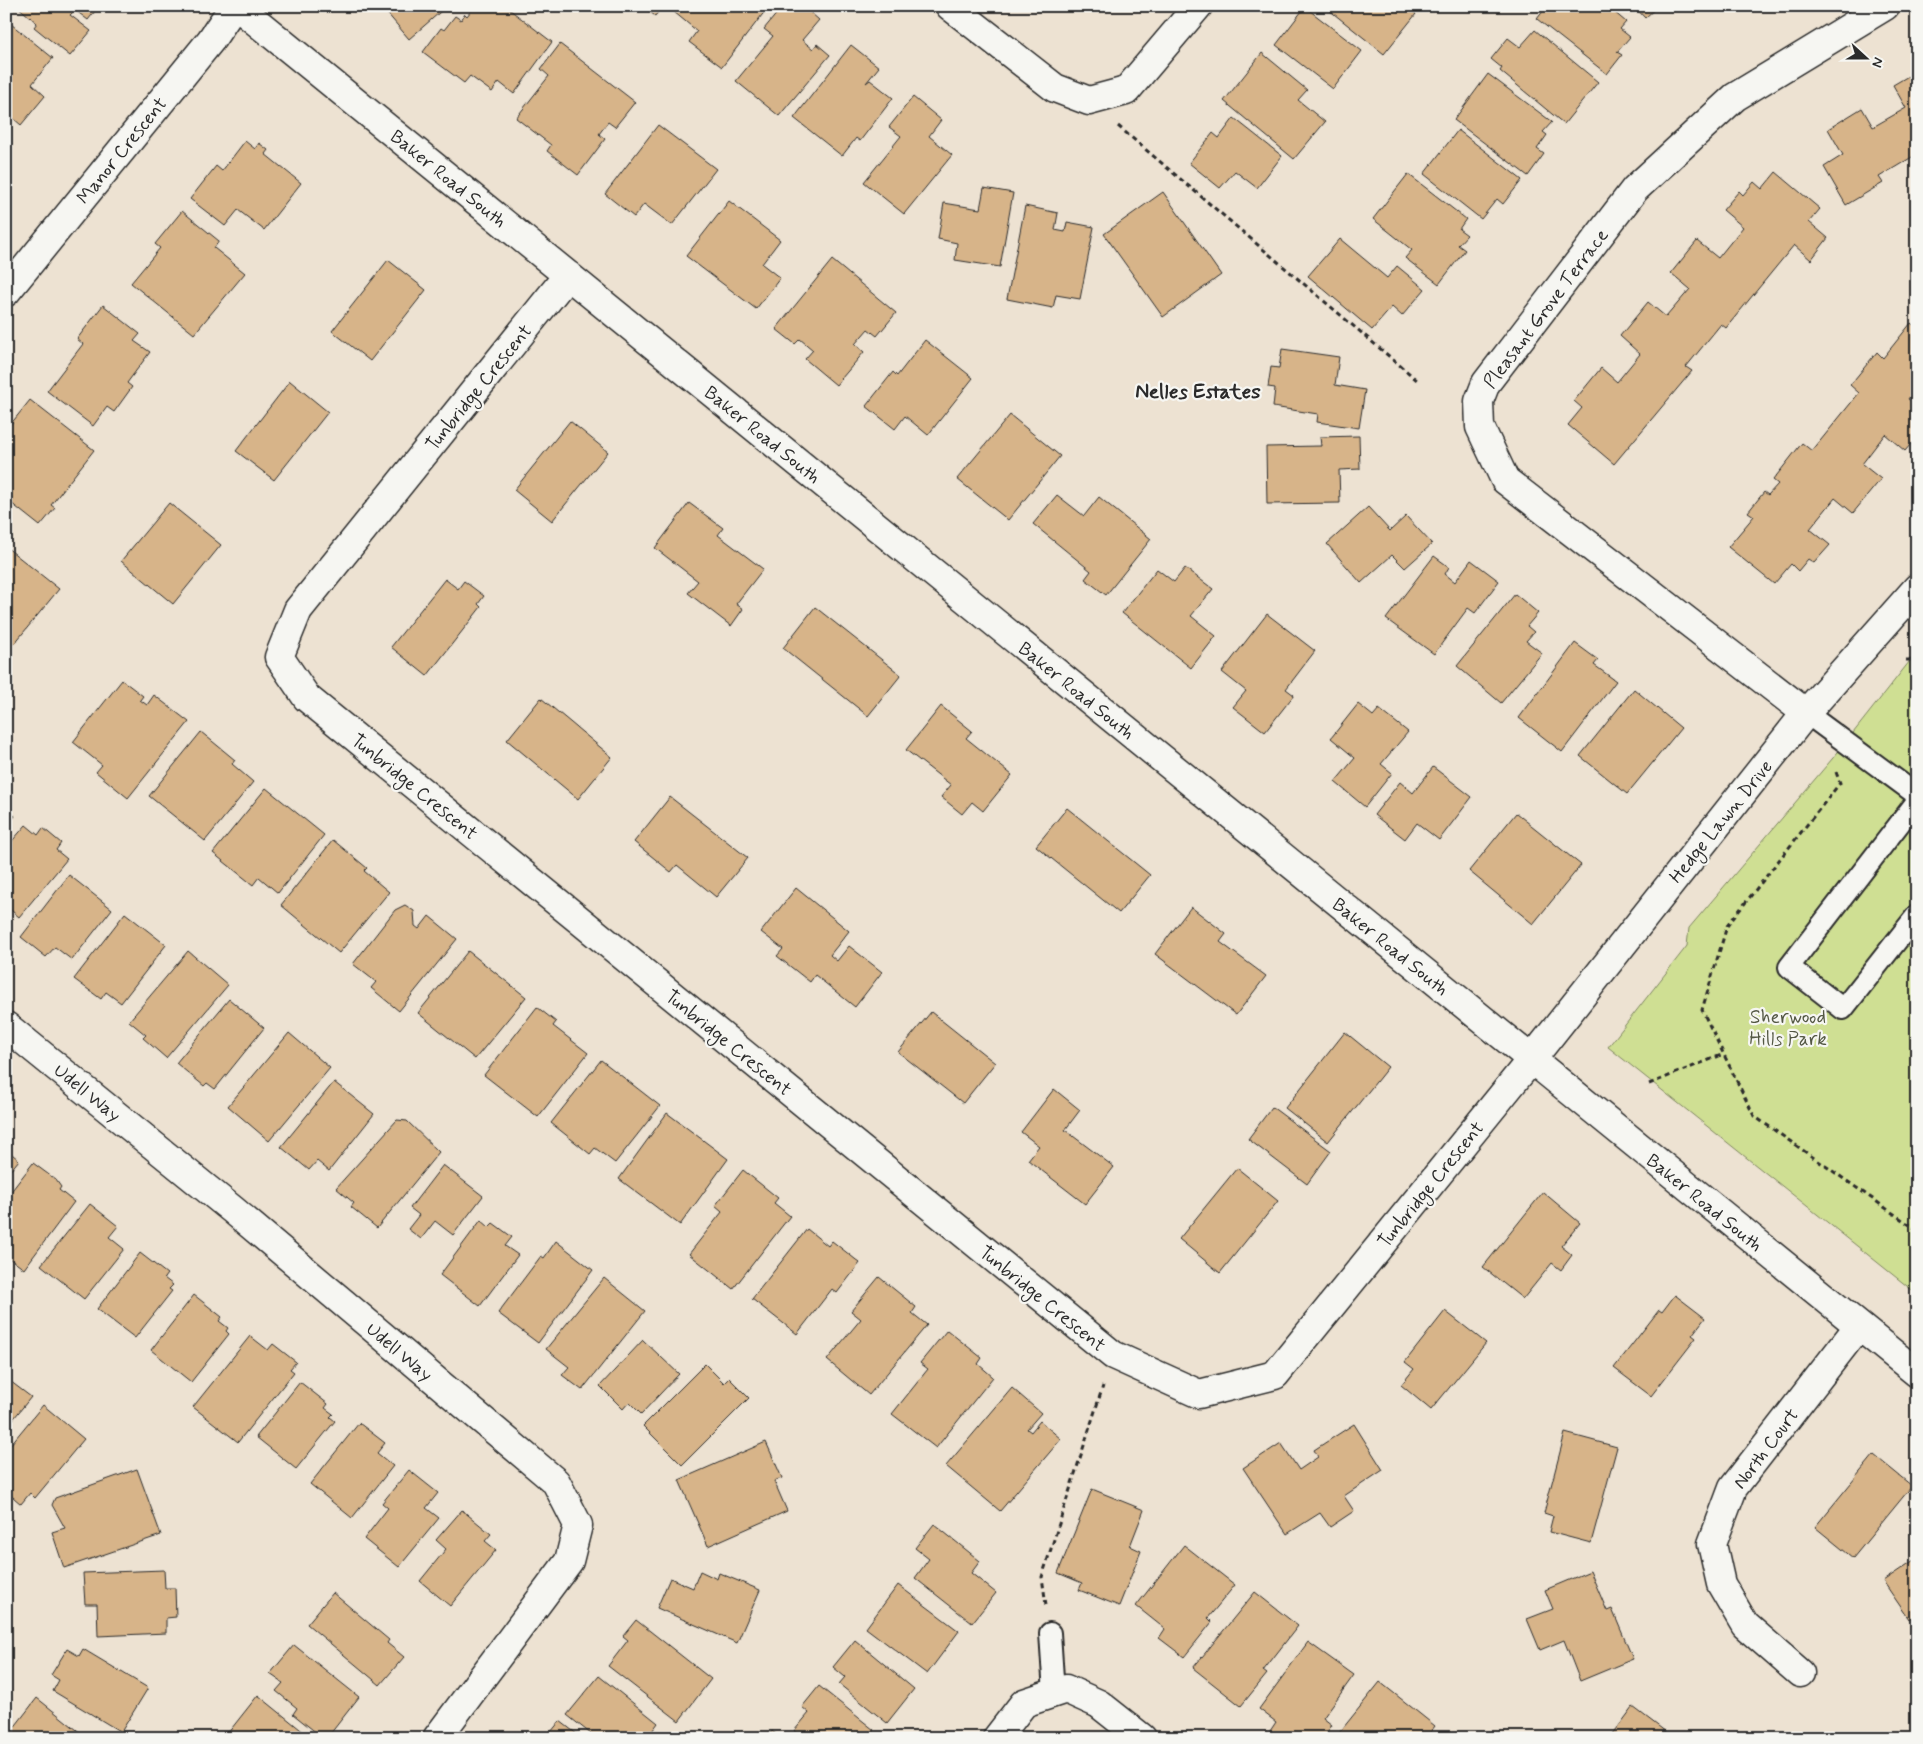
<svg xmlns="http://www.w3.org/2000/svg" width="1923" height="1744" font-family="Mynerve,sans-serif">
<style>
.green{fill:#cfdf93;stroke:#7d855f}
.building{fill:#d7b489;stroke:#2b2b2b}
.lines{fill:none;stroke-linecap:round;stroke-linejoin:round}
.service-casing{stroke:#2b2b2b;stroke-width:24}
.minor-casing{stroke:#2b2b2b;stroke-width:31}
.path{stroke:#2b2b2b;stroke-width:3;stroke-dasharray:5 4;stroke-linecap:butt}
.service{stroke:#f6f6f2;stroke-width:20}
.minor{stroke:#f6f6f2;stroke-width:28}
.labels{text-anchor:middle;stroke-width:4.5;stroke-linejoin:round;paint-order:stroke}
.street-label{font-size:19px;fill:#2b2b2b;stroke:#f6f6f2}
.park-label{font-size:19px;fill:#545845;stroke:#f6f6f2}
.quarter-label{font-size:21px;font-weight:bold;fill:#2b2b2b;stroke:#f6f6f2}
</style>
<rect width="100%" height="100%" fill="#ede2d2"/>
<filter id="ink" filterUnits="userSpaceOnUse"><feTurbulence type="fractalNoise" baseFrequency=".02" numOctaves="2"/><feDisplacementMap in="SourceGraphic" scale="10" xChannelSelector="R" yChannelSelector="G"/><feConvolveMatrix kernelMatrix="1 2 1 2 8 2 1 2 1" color-interpolation-filters="sRGB"/></filter>
<g filter="url(#ink)">
<!-- green -->
<path class="green" d="M1917,652V1294L1608,1047L1687,946L1689,928L1838,752Z"/>
<!-- building -->
<path class="building" d="M17,6H99L88,20L75,10L70,15L91,31L70,56L34,27L37,23Z
M381,6H447L409,39Z
M475,6H505L552,42L514,94L499,82L492,92L470,76L464,83L423,52L441,28L444,30L455,16L461,20L465,14L467,16Z
M643,6H663L655,16Z
M678,6H769L722,67L689,42L697,31L674,12Z
M783,6H803L819,20L802,40L813,49L817,44L830,55L779,116L736,81L773,36L764,29Z
M1324,6H1407L1416,14L1384,54Z
M1547,6H1607L1626,22L1620,29L1630,37L1617,52L1622,55L1607,74L1537,19Z
M1634,6H1658L1645,18Z
M1305,7L1362,51L1333,89L1276,45Z
M6,20L53,58L32,84L45,96L21,125L6,112Z
M1535,30L1598,82L1564,124L1500,71L1502,68L1491,59L1508,38L1520,47Z
M560,44L635,102L615,127L608,122L599,134L605,139L578,175L547,151L551,145L516,118L549,76L541,69Z
M851,45L879,67L866,83L870,80L893,98L860,141L856,138L842,156L794,118Z
M1262,53L1307,90L1298,100L1325,122L1294,159L1224,101Z
M1917,71V154L1879,177L1883,183L1846,205L1824,167L1843,155L1828,129L1862,108L1873,127L1906,108L1893,85Z
M1488,74L1552,122L1543,132L1547,135L1537,149L1544,154L1528,176L1454,120Z
M913,97L941,120L929,136L952,155L904,214L864,182L901,136L889,127Z
M1234,118L1282,156L1257,188L1235,171L1220,188L1189,163L1213,133L1219,138Z
M658,125L716,169L672,225L644,204L634,217L605,194Z
M1458,130L1522,180L1503,204L1497,199L1481,219L1424,174Z
M245,141L255,149L259,143L268,150L265,154L301,183L264,230L238,210L225,226L190,199L216,166L222,171Z
M1776,172L1820,209L1809,222L1828,238L1811,260L1794,245L1726,328L1721,324L1686,367L1692,371L1614,464L1568,425L1582,408L1574,401L1601,368L1617,382L1640,354L1620,336L1648,302L1666,317L1690,289L1671,273L1697,241L1718,258L1743,227L1723,210L1739,191L1743,195L1754,182L1762,189Z
M1408,174L1466,219L1459,229L1467,235L1458,245L1465,250L1439,284L1405,258L1412,250L1373,219Z
M984,188L1013,193L1000,267L955,260L957,243L938,239L944,203L980,209Z
M1163,192L1221,275L1163,317L1104,234Z
M729,201L780,240L762,264L780,278L756,309L686,256Z
M1025,206L1058,213L1055,230L1065,232L1067,222L1094,227L1080,299L1056,295L1053,308L1007,299Z
M182,211L219,241L214,248L245,273L194,334L131,283L160,248L155,244Z
M1340,239L1387,278L1397,266L1425,289L1402,316L1392,307L1372,330L1308,276Z
M388,260L426,290L370,361L332,331Z
M832,260L896,313L877,336L868,329L855,344L864,352L836,385L805,359L813,350L800,339L795,344L776,329Z
M103,305L140,334L134,341L150,352L127,383L132,387L114,412L107,407L93,426L47,391L83,344L77,339Z
M1911,323L1917,328V388L1908,399L1917,406V437L1905,451L1885,434L1862,464L1881,479L1853,513L1835,498L1810,529L1830,545L1814,563L1808,559L1798,571L1791,564L1774,584L1728,547L1754,516L1748,512L1764,492L1768,495L1778,484L1773,480L1802,443L1812,451L1859,393L1850,385L1877,352L1883,358Z
M925,340L973,378L928,435L905,416L895,429L866,406L893,372L897,376Z
M1282,349L1339,357L1335,385L1365,390L1359,428L1317,422L1318,414L1273,407L1275,388L1268,387L1271,367L1279,368Z
M290,381L328,412L274,480L236,451Z
M30,400L94,450L51,505L55,508L40,526L6,499L8,441L6,430Z
M1010,415L1060,456L1008,520L957,479Z
M570,421L608,452L552,521L514,490Z
M1359,436L1360,469L1339,470L1340,503L1267,504L1266,447L1321,446L1320,437Z
M1057,495L1084,516L1099,497L1151,539L1106,595L1085,579L1091,571L1033,524Z
M169,503L221,545L173,604L121,561Z
M689,503L723,528L718,535L763,569L736,604L743,609L731,626L688,593L698,581L655,548Z
M1368,507L1390,531L1406,516L1432,544L1405,568L1392,555L1361,583L1327,544Z
M6,547L59,589L14,644L6,638Z
M1434,556L1449,567L1445,574L1455,582L1471,560L1499,581L1475,613L1468,608L1434,654L1386,619Z
M1185,568L1213,589L1191,616L1216,636L1191,668L1122,613L1157,569L1174,582Z
M445,579L458,589L464,581L484,596L478,604L481,607L427,676L391,647Z
M1515,594L1538,613L1527,626L1534,632L1526,641L1542,653L1501,703L1457,666Z
M815,607L901,675L868,716L783,648Z
M1267,614L1315,651L1286,689L1294,695L1265,732L1233,707L1246,691L1222,672Z
M1575,643L1598,660L1594,665L1616,681L1562,752L1519,718Z
M122,680L143,696L140,700L147,705L154,695L189,722L128,798L96,772L102,765L73,742Z
M1634,689L1681,728L1627,794L1580,756Z
M541,698L612,757L578,799L507,740Z
M1358,704L1373,716L1379,709L1408,732L1381,764L1392,773L1365,807L1335,782L1355,758L1331,738Z
M941,706L972,731L966,738L1012,775L983,811L972,802L962,814L941,797L951,785L906,750Z
M201,732L235,760L232,764L253,782L205,841L149,796Z
M1433,767L1472,797L1439,840L1417,823L1405,839L1374,815L1400,782L1413,793Z
M266,788L324,835L278,893L259,877L253,885L213,853Z
M670,797L748,858L716,897L677,865L671,872L634,842Z
M6,808L15,816L6,827Z
M1067,808L1150,875L1119,913L1036,846Z
M1516,813L1581,865L1533,924L1469,871Z
M26,825L38,835L43,828L61,843L56,850L67,859L19,917L6,906V848Z
M333,840L367,868L364,871L389,892L339,953L281,905Z
M69,875L112,909L72,960L55,947L46,957L21,937Z
M796,888L849,931L830,955L837,961L849,946L882,972L855,1007L815,975L810,982L777,956L783,949L761,932Z
M405,905L414,911L415,926L419,929L429,916L457,939L399,1011L371,988L376,982L353,964L395,910Z
M1191,907L1226,934L1220,942L1266,976L1236,1015L1155,954Z
M125,913L166,945L121,1003L106,992L101,999L74,979Z
M188,951L228,985L166,1058L143,1038L146,1035L129,1021Z
M468,951L526,997L475,1059L418,1013Z
M229,999L264,1028L215,1089L207,1083L204,1086L176,1063Z
M537,1007L556,1022L553,1026L588,1053L538,1117L484,1075Z
M931,1012L995,1063L963,1103L898,1052Z
M1345,1032L1388,1067L1328,1142L1285,1108Z
M289,1033L330,1068L269,1141L228,1106Z
M601,1060L660,1106L615,1163L595,1148L590,1154L551,1123Z
M334,1082L374,1114L329,1171L317,1161L309,1170L281,1147Z
M1054,1089L1080,1110L1065,1130L1114,1167L1085,1204L1028,1160L1039,1146L1021,1132Z
M1272,1107L1331,1151L1307,1184L1248,1139Z
M667,1113L728,1159L680,1225L619,1179Z
M397,1120L407,1121L439,1152L377,1228L351,1207L354,1203L336,1188Z
M6,1149L19,1160L6,1176Z
M33,1163L56,1180L61,1187L59,1190L74,1202L24,1269L6,1256V1198Z
M443,1165L483,1196L453,1235L435,1221L421,1239L408,1229L419,1215L410,1208Z
M1237,1168L1278,1201L1220,1273L1179,1239Z
M743,1170L778,1198L774,1203L790,1216L733,1289L689,1254L722,1212L715,1206Z
M1543,1192L1580,1223L1561,1246L1572,1255L1561,1270L1552,1263L1523,1299L1483,1267Z
M90,1204L118,1226L109,1237L124,1249L84,1299L41,1265Z
M481,1220L489,1227L493,1223L512,1237L505,1246L518,1255L480,1306L440,1275Z
M807,1229L828,1246L832,1241L860,1263L837,1293L832,1289L797,1334L752,1299Z
M556,1241L593,1270L538,1343L498,1313L541,1256L544,1258Z
M140,1253L167,1274L164,1278L173,1285L169,1289L172,1291L135,1338L97,1309Z
M879,1277L916,1307L912,1313L927,1325L869,1395L827,1360L861,1319L851,1311Z
M604,1278L645,1311L582,1390L562,1375L569,1367L546,1349Z
M194,1295L222,1317L219,1321L228,1328L226,1331L229,1334L191,1382L151,1350Z
M1675,1295L1705,1318L1692,1335L1696,1338L1651,1396L1614,1368L1659,1310L1662,1312Z
M1445,1311L1486,1343L1431,1410L1401,1385L1414,1369L1405,1362Z
M947,1330L982,1358L978,1364L993,1377L936,1448L892,1414L928,1369L920,1363Z
M250,1336L268,1350L273,1344L296,1362L290,1369L294,1372L238,1442L193,1407Z
M643,1340L679,1374L641,1414L629,1402L623,1409L600,1386Z
M705,1364L724,1383L729,1378L749,1398L682,1465L643,1426Z
M6,1378L31,1397L6,1428Z
M300,1382L328,1404L325,1408L333,1414L330,1417L335,1421L296,1469L256,1437Z
M1012,1388L1041,1413L1027,1429L1031,1432L1040,1421L1061,1439L1000,1511L946,1466Z
M43,1405L84,1439L35,1498L30,1493L21,1504L6,1491V1450Z
M359,1423L385,1443L377,1453L393,1466L352,1518L310,1484Z
M1354,1424L1383,1470L1344,1496L1354,1511L1330,1527L1320,1513L1287,1534L1243,1468L1281,1443L1299,1470L1318,1457L1314,1450Z
M1565,1433L1617,1447L1591,1543L1549,1532L1553,1516L1544,1513Z
M766,1442L782,1478L774,1481L787,1511L708,1546L679,1480Z
M1874,1455L1912,1486L1853,1558L1815,1527Z
M137,1469L161,1535L64,1568L52,1532L65,1528L52,1505L55,1498Z
M409,1470L438,1493L426,1508L439,1518L399,1567L364,1539L388,1508L382,1503Z
M1092,1489L1144,1510L1130,1546L1141,1551L1119,1606L1079,1590L1082,1583L1058,1573Z
M462,1510L491,1534L485,1541L496,1550L450,1606L420,1581L446,1549L436,1540Z
M934,1524L980,1561L971,1573L996,1593L972,1623L915,1578L929,1559L915,1548Z
M1184,1545L1235,1585L1208,1618L1212,1622L1184,1657L1159,1638L1165,1629L1136,1606Z
M1917,1558V1617L1915,1615L1909,1619L1883,1581Z
M164,1570L165,1588H175L176,1617L166,1618V1633L98,1636L97,1604H85L83,1573Z
M700,1571L717,1579L719,1573L760,1590L737,1643L657,1608L670,1578L693,1588Z
M1590,1571L1607,1611L1612,1609L1633,1659L1580,1681L1564,1640L1540,1650L1527,1619L1553,1609L1545,1590Z
M898,1585L959,1631L927,1674L866,1628Z
M1255,1592L1298,1626L1263,1671L1267,1674L1241,1706L1193,1668Z
M333,1593L389,1640L387,1643L404,1657L380,1685L307,1624Z
M636,1620L711,1679L679,1721L608,1666L628,1640L623,1636Z
M855,1640L914,1689L887,1723L839,1684L845,1677L833,1667Z
M1308,1642L1354,1675L1323,1718L1332,1725L1323,1738H1279L1270,1731L1276,1722L1259,1709Z
M294,1645L359,1697L327,1738H323L293,1714L297,1708L276,1691L283,1683L270,1674Z
M67,1649L79,1656L83,1649L148,1688L121,1732L53,1691L59,1680L51,1675Z
M599,1676L658,1723L647,1738H596L567,1715Z
M1380,1682L1435,1726L1426,1738H1335Z
M819,1686L874,1730L868,1738H803L794,1731L809,1713L802,1707Z
M258,1695L311,1738H224Z
M37,1698L87,1738H6Z
M1633,1707L1674,1738H1610Z
M560,1721L582,1738H546Z
M772,1731L781,1738H767Z"/>
<g class="lines">
<defs>
<path id="service" d="M1806,713L1917,795
M1917,801L1789,967L1843,1009L1917,915
M1050,1633L1054,1693"/>
<path id="minor" d="M237,6L1917,1373
M950,6L1055,88L1089,101L1126,91L1198,6
M568,275L298,610L279,657L307,698L1113,1355L1199,1394L1275,1375L1531,1060L1806,713L1917,588
M6,292L211,40L234,6
M1806,713L1505,480L1480,427L1479,401L1486,383L1635,189L1735,97L1885,6
M6,1026L233,1210L556,1482L578,1525L569,1561L437,1738
M1800,1673L1745,1625L1721,1584L1712,1544L1733,1488L1858,1327
M997,1738L1024,1703L1066,1689L1099,1704L1142,1738"/>
</defs>
<!-- service casing -->
<use href="#service" class="service-casing"/>
<!-- minor casing -->
<use href="#minor" class="minor-casing"/>
<!-- path -->
<path class="path" d="M1118,126L1417,380
M1906,660H1917
M1836,772L1840,783L1727,926L1702,1010L1754,1116L1917,1230
M1649,1084L1724,1054
M1046,1605L1042,1577L1103,1386"/>
<!-- service -->
<use href="#service" class="service"/>
<!-- minor -->
<use href="#minor" class="minor"/>
</g>
</g>
<g class="labels">
<!-- street labels -->
<g class="street-label">
<text transform="translate(121 150) rotate(-51)" y="7">Manor Crescent</text>
<text transform="translate(449 178) rotate(39)" y="7">Baker Road South</text>
<text transform="translate(1545 308) rotate(-53)" y="7">Pleasant Grove Terrace</text>
<text transform="translate(478 387) rotate(-51)" y="7">Tunbridge Crescent</text>
<text transform="translate(763 434) rotate(39)" y="7">Baker Road South</text>
<text transform="translate(1077 690) rotate(39)" y="7">Baker Road South</text>
<text transform="translate(415 786) rotate(39)" y="7">Tunbridge Crescent</text>
<text transform="translate(1720 821) rotate(-51)" y="7">Hedge Lawn Drive</text>
<text transform="translate(1391 946) rotate(39)" y="7">Baker Road South</text>
<text transform="translate(729 1042) rotate(39)" y="7">Tunbridge Crescent</text>
<text transform="translate(88 1092) rotate(39)" y="7">Udell Way</text>
<text transform="translate(1430 1184) rotate(-51)" y="7">Tunbridge Crescent</text>
<text transform="translate(1705 1202) rotate(39)" y="7">Baker Road South</text>
<text transform="translate(1043 1298) rotate(39)" y="7">Tunbridge Crescent</text>
<text transform="translate(400 1351) rotate(40)" y="7">Udell Way</text>
<text transform="translate(1765 1448) rotate(-53)" y="7">North Court</text>
</g>
<!-- park labels -->
<g class="park-label">
<text x="1788" y="1023">Sherwood<tspan x="1788" dy="22">Hills Park</tspan></text>
</g>
<!-- quarter labels -->
<g class="quarter-label">
<text x="1198" y="398">Nelles Estates</text>
</g>
</g>
<!-- margin -->
<rect width="1923" height="1744" fill="none" stroke="#f6f6f2" stroke-width="25"/>
<rect x="12" y="12" width="1898" height="1719" fill="none" stroke="#2b2b2b" stroke-width="2" filter="url(#ink)"/>
<!-- north arrow -->
<g transform="translate(1866 58) rotate(111)" stroke="#f6f6f2" stroke-width="4" paint-order="stroke">
<path d="M0-4L9 19L0 12L-9 19Z" fill="#2b2b2b"/>
<text y="-8" font-size="14" font-weight="bold" text-anchor="middle" fill="#2b2b2b">N</text>
</g>
</svg>
